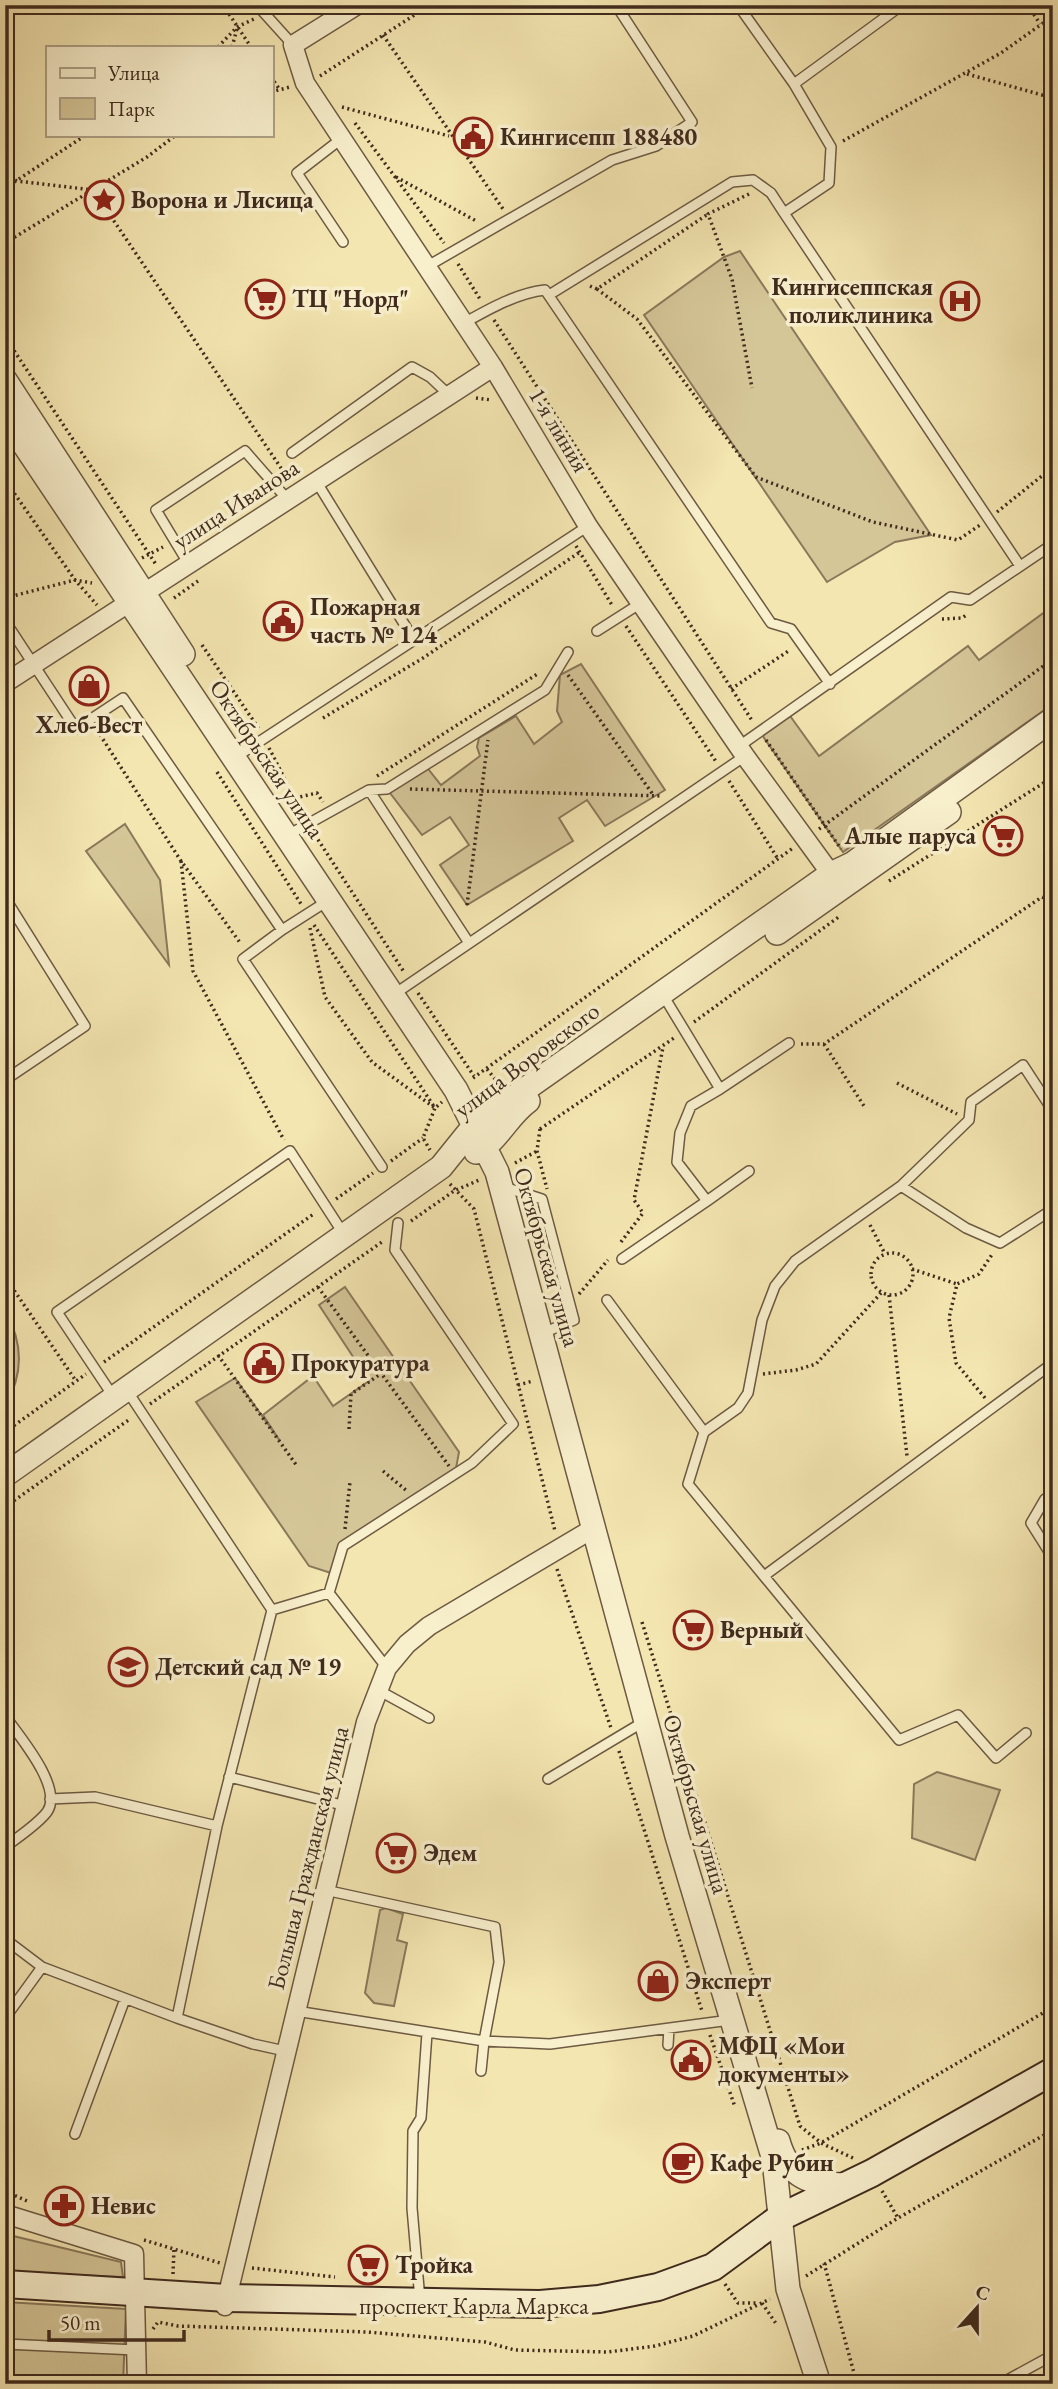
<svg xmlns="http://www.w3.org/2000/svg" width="1058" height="2389" font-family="'EB Garamond',serif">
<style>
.green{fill:#d5c698;stroke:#8a785b;stroke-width:2}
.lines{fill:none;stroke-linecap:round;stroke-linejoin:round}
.service-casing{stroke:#6d5a43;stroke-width:12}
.minor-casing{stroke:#6d5a43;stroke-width:21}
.tertiary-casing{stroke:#6d5a43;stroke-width:26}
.secondary-casing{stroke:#402b1e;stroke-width:30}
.path{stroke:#402b1e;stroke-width:3.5;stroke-dasharray:2 3.5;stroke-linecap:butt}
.service{stroke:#f8efcc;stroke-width:9}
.minor{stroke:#f8efcc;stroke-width:18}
.tertiary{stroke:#f8efcc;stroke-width:23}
.secondary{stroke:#f8efcc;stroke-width:26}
.labels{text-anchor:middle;stroke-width:7;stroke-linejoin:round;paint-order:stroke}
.poi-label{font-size:24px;font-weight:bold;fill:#402b1e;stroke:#f8efcc;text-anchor:start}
.street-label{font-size:24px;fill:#402b1e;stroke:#f8efcc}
</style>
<rect width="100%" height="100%" fill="#f4e6b1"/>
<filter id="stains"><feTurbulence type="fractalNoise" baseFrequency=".00286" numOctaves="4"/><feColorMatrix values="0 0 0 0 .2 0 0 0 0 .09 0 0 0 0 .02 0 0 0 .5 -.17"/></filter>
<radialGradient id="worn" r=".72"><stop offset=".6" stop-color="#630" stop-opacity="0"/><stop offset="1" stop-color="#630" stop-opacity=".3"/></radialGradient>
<!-- green -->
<path class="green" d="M740,251L931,535L895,542L827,582L644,315L724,257Z
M1053,606V704L843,852L760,732L788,713L819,756L968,646L979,660Z
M581,664L665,790L605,826L587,800L559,818L573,841L467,905L440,865L469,845L450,817L422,835L387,789L425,765L441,785L480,756L477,747L479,738L516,716L534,744L562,722L557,711L560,675Z
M125,824L160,880L169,965L86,851Z
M345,1287L459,1452L455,1474L343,1546L334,1574L309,1566L196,1402L235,1378L280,1441L263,1415L313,1376L333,1406L369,1381L319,1305Z
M5,1311C23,1342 24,1374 5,1406L8,1360Z
M937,1772L1000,1790L975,1860L912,1838L914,1784Z
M386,1908L403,1914L397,1940L407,1943L394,2006L374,2003L365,1993L380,1910Z
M5,2234L121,2262L123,2277L23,2273L5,2276Z
M5,2302L126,2309L123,2384H5Z"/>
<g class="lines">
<defs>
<path id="service" d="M257,5L293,45
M738,5L794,84L902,5
M794,84L831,147L829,183L784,213L1020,566
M341,139L297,173L343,242
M426,267L612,160L656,146L692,122L616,5
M549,295L732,182L753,180L771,193L784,213
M464,323C489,309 517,293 545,290L771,623L791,629L830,684
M292,453L412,367L430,377L448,394
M316,481L414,640
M188,563L156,510L245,451L287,499
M5,621L76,729L123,698L282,930L329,900
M597,631L641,603
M738,747L951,597L970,600L1053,544
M236,757L588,526
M369,790L469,943
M288,835L369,790L387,789L545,690L568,652
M5,898L85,1026L5,1080
M282,930L243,959L382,1167
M393,995L745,756
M663,995L720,1089L691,1106L680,1133L677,1162L707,1201L749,1171
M720,1089L789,1043
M901,1186L966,1228L1000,1243L1047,1213L1053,1221
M504,1187L542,1199L574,1320L543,1333
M622,1259L707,1201
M607,1300L704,1432L738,1408L748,1393L762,1320L775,1286L795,1261L901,1186L969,1120L971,1102L1023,1065L1053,1111
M126,1389L272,1610L217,1826L177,2018
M113,1396L57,1312L290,1151L343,1233
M704,1432L688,1484L899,1740L958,1715L996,1758L1026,1733
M1053,1494L1045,1499L1031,1523L1053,1558
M764,1576L1053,1363
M272,1610L329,1593
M387,1668L329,1593L343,1546L472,1463L513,1424L395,1250L398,1223
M378,1690L429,1718
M5,1716C19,1736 64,1788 47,1812C37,1825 18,1837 5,1847
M229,1777L346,1806
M548,1779L645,1721
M50,1799L95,1797L217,1826
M5,1939L42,1967L177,2018L253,2044L285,2051
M296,2011L484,2041L499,1962L495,1927L325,1890
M5,2018L42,1967
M668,2045L669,2029
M481,2071L484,2041L550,2044L730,2020
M75,2134L125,1999
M420,2300L412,2208L413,2131L421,2118L427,2033
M5,2344L136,2350
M1000,2384L1053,2355"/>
<path id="minor" d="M357,5L293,45L305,83L493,367L588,526L745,756L831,874
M5,683L493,367
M5,2214L134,2254L137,2384
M225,2306L366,1722L387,1668L407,1644L429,1626L594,1528"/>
<path id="tertiary" d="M5,380L183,654
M5,416L456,1090L497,1172L677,1836L774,2160L788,2289L819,2384
M777,933L949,812
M476,1152C498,1141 508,1115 528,1101
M5,1475L441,1167L474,1126L510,1100L831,874L852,864L1053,719
M778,2141C788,2178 812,2185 847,2185"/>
<path id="secondary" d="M5,2284L227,2298L540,2304L599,2299L658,2287L713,2267L781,2217L872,2173L1053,2071"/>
</defs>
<!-- service casing -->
<use href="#service" class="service-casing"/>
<!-- minor casing -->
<use href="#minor" class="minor-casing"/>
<!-- tertiary casing -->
<use href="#tertiary" class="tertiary-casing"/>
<!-- secondary casing -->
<use href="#secondary" class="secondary-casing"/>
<!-- path -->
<path class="path" d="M223,5L251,47
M1028,5L1040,24
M383,35L503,209
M218,47L237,27L254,19
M232,47L237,29
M967,74L1053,98
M320,76L430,5
M271,77L280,90
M271,92L290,87
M342,107L449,136
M355,123L444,243
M843,141L1001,53L1053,16
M5,176L17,181L93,190L283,471
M396,177L478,222
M5,188L86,135
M749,194L708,214L732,279L752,388
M5,243L147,157L176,135
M458,264L480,299
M590,286L597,289L708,214
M597,289L637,319L756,477L873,522L958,540L980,525
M494,320L753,722
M5,337L157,566
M476,398L492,400
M5,480L75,580L97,605
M997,512L1053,467
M576,546L612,605
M142,558L163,547
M5,598L75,580L92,583
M174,598L198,581
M942,619L962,618L968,614
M626,626L717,763
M202,645L259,729
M568,675L654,796
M731,689L790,650
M323,718L423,658L580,552
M97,730L181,861L241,944
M766,740L841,849
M269,748L302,813
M217,772L301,904
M377,776L539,673
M729,781L778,859
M410,789L662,796
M295,798L317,793L323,802
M819,829L1053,659
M315,835L404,972
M181,861L193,971L284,1140
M889,881L1053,777
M467,905L488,740
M314,925L435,1108L423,1138L430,1150
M310,928L325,997L372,1062L435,1108L442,1102
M418,993L474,1076
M694,1022L840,916
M801,1044H824L1042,897L1053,901
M824,1044L864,1106
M487,1069L499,1084
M473,1078L793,848
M897,1083L957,1114
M540,1129L537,1151L547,1189
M540,1129L674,1038
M391,1161L423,1138
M515,1163L537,1151
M450,1184L474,1209L555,1531
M336,1199L373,1173
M411,1221L454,1191L479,1180
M870,1225L885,1254
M621,1242L643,1213L634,1200L663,1047
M871 1274a21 21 0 1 1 42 0a21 21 0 1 1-42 0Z
M912,1269L957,1284
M5,1277L76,1381
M318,1287L449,1466
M579,1294L608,1260
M889,1295L907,1456
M568,1348L566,1342L574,1335
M218,1355L297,1466
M104,1362L315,1213
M763,1374L796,1370L816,1364L882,1292
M518,1385L533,1381
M985,1398L956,1363L949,1318L957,1284L979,1274L993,1253
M150,1404L382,1242
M349,1429L351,1394L382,1373
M5,1432L86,1374
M383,1471L407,1491
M5,1507L130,1419
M345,1529L350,1482
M557,1569L611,1728
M642,1622L800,2126L821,2143L853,2158
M619,1751L702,2011
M710,2035L735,2107
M802,2150L821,2143L1053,2007
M5,2191L27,2201
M882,2191L898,2218
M144,2240L220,2263
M824,2263L857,2384
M252,2268L335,2277
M173,2274L174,2249
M806,2276L898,2218L1053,2130
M725,2284L738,2303H759
M762,2303L777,2325
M153,2329L158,2322L178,2326L367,2332L485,2342L515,2350L608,2352L655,2346L693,2336L770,2299"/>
<!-- service -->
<use href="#service" class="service"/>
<!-- minor -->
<use href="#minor" class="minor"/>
<!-- tertiary -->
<use href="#tertiary" class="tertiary"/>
<!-- secondary -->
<use href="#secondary" class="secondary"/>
</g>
<!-- icons -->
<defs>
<symbol id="civic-ring" viewBox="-11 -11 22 22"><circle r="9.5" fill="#f8efcc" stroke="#8f2418" stroke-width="1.5"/><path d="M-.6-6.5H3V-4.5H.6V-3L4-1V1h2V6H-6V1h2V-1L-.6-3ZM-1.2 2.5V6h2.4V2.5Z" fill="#8f2418"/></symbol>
<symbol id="sight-ring" viewBox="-11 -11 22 22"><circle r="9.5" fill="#f8efcc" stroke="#8f2418" stroke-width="1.5"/><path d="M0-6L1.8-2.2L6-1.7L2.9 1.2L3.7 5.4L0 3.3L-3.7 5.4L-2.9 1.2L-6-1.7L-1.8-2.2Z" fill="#8f2418"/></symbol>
<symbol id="supermarket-ring" viewBox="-11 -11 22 22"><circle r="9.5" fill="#f8efcc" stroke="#8f2418" stroke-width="1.5"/><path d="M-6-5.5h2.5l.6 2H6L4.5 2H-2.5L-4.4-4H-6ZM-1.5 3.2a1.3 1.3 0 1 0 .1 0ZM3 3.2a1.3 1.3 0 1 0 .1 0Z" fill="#8f2418"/></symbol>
<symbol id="hospital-ring" viewBox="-11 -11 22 22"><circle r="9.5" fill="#f8efcc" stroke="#8f2418" stroke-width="1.5"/><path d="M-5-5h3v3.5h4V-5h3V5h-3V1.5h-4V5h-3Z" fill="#8f2418"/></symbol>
<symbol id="shop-ring" viewBox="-11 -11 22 22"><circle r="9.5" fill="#f8efcc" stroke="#8f2418" stroke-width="1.5"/><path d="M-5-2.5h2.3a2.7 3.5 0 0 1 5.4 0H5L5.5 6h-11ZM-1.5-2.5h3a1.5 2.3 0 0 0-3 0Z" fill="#8f2418"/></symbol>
<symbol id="school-ring" viewBox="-11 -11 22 22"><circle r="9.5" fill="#f8efcc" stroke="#8f2418" stroke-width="1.5"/><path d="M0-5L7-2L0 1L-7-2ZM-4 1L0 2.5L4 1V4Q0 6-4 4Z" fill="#8f2418"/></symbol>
<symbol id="cafe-ring" viewBox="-11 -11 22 22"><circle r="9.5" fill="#f8efcc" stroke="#8f2418" stroke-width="1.5"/><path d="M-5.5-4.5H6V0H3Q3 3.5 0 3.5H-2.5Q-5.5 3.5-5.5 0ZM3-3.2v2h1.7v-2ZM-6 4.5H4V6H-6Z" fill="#8f2418"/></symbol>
<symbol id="pharmacy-ring" viewBox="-11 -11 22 22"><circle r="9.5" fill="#f8efcc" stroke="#8f2418" stroke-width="1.5"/><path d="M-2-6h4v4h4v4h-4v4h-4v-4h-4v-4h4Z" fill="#8f2418"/></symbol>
</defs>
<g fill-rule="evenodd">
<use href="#civic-ring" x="451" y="115" width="44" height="44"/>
<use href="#sight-ring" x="82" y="178" width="44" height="44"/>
<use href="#supermarket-ring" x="243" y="277" width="44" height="44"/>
<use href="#hospital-ring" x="938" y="279" width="44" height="44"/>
<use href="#civic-ring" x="261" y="599" width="44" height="44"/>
<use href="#shop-ring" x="67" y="664" width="44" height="44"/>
<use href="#supermarket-ring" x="981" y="814" width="44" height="44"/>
<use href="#civic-ring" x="242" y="1341" width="44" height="44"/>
<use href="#supermarket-ring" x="671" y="1608" width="44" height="44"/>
<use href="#school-ring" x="106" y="1645" width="44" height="44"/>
<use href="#supermarket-ring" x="374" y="1831" width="44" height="44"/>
<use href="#shop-ring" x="636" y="1959" width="44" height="44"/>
<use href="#civic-ring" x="669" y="2038" width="44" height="44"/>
<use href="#cafe-ring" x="661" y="2141" width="44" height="44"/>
<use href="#pharmacy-ring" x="42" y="2184" width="44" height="44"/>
<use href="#supermarket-ring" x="346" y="2243" width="44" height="44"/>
</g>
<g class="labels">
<!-- poi labels -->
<g class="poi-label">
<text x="500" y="145">Кингисепп 188480</text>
<text x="131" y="208">Ворона и Лисица</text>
<text x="933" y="295" text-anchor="end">Кингисеппская<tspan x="933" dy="28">поликлиника</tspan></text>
<text x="292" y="307">ТЦ "Норд"</text>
<text x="310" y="615">Пожарная<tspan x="310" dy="28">часть № 124</tspan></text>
<text x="89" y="733" text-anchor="middle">Хлеб-Вест</text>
<text x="976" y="844" text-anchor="end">Алые паруса</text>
<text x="291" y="1371">Прокуратура</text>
<text x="720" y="1638">Верный</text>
<text x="155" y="1675">Детский сад № 19</text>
<text x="423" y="1861">Эдем</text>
<text x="685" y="1989">Эксперт</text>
<text x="718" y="2054">МФЦ «Мои<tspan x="718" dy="28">документы»</tspan></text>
<text x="710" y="2171">Кафе Рубин</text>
<text x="91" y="2214">Невис</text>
<text x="395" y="2273">Тройка</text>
</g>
<!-- street labels -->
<g class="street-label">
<text transform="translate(559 430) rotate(59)" y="8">1-я линия</text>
<text transform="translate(236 504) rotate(-33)" y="8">улица Иванова</text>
<text transform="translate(267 759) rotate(56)" y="8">Октябрьская улица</text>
<text transform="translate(527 1060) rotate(-37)" y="8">улица Воровского</text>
<text transform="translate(547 1257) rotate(74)" y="8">Октябрьская улица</text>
<text transform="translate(696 1804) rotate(74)" y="8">Октябрьская улица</text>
<text transform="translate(308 1858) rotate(-76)" y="8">Большая Гражданская улица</text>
<text x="474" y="2314">проспект Карла Маркса</text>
</g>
</g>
<!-- margin -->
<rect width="1058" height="2389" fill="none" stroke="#f4e6b1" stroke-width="28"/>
<rect x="7" y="7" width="1044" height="2375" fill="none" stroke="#402b1e" stroke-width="3.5"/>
<rect x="14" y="14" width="1030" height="2361" fill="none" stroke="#402b1e" stroke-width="2"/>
<!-- legend -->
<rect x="46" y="46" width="228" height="91" fill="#f8efcc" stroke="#aea186" stroke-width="2"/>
<rect x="60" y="68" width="35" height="10" fill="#f8efcc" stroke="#aea186" stroke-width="2"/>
<text x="108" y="80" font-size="21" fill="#402b1e">Улица</text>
<rect x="60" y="98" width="35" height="21" fill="#d5c698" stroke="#aea186" stroke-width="2"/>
<text x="108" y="116" font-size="21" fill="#402b1e">Парк</text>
<!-- north arrow -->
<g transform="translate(977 2308) rotate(21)" stroke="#f8efcc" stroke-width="5" paint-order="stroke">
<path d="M0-5L12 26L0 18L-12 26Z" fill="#402b1e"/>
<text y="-10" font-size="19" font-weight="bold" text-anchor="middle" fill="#402b1e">С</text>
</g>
<!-- scale -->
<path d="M49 2330v10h135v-10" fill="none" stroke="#402b1e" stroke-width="3.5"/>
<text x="60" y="2330" font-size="21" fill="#402b1e" stroke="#f8efcc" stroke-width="5" paint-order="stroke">50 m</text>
<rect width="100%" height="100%" filter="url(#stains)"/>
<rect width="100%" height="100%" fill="url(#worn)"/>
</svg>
